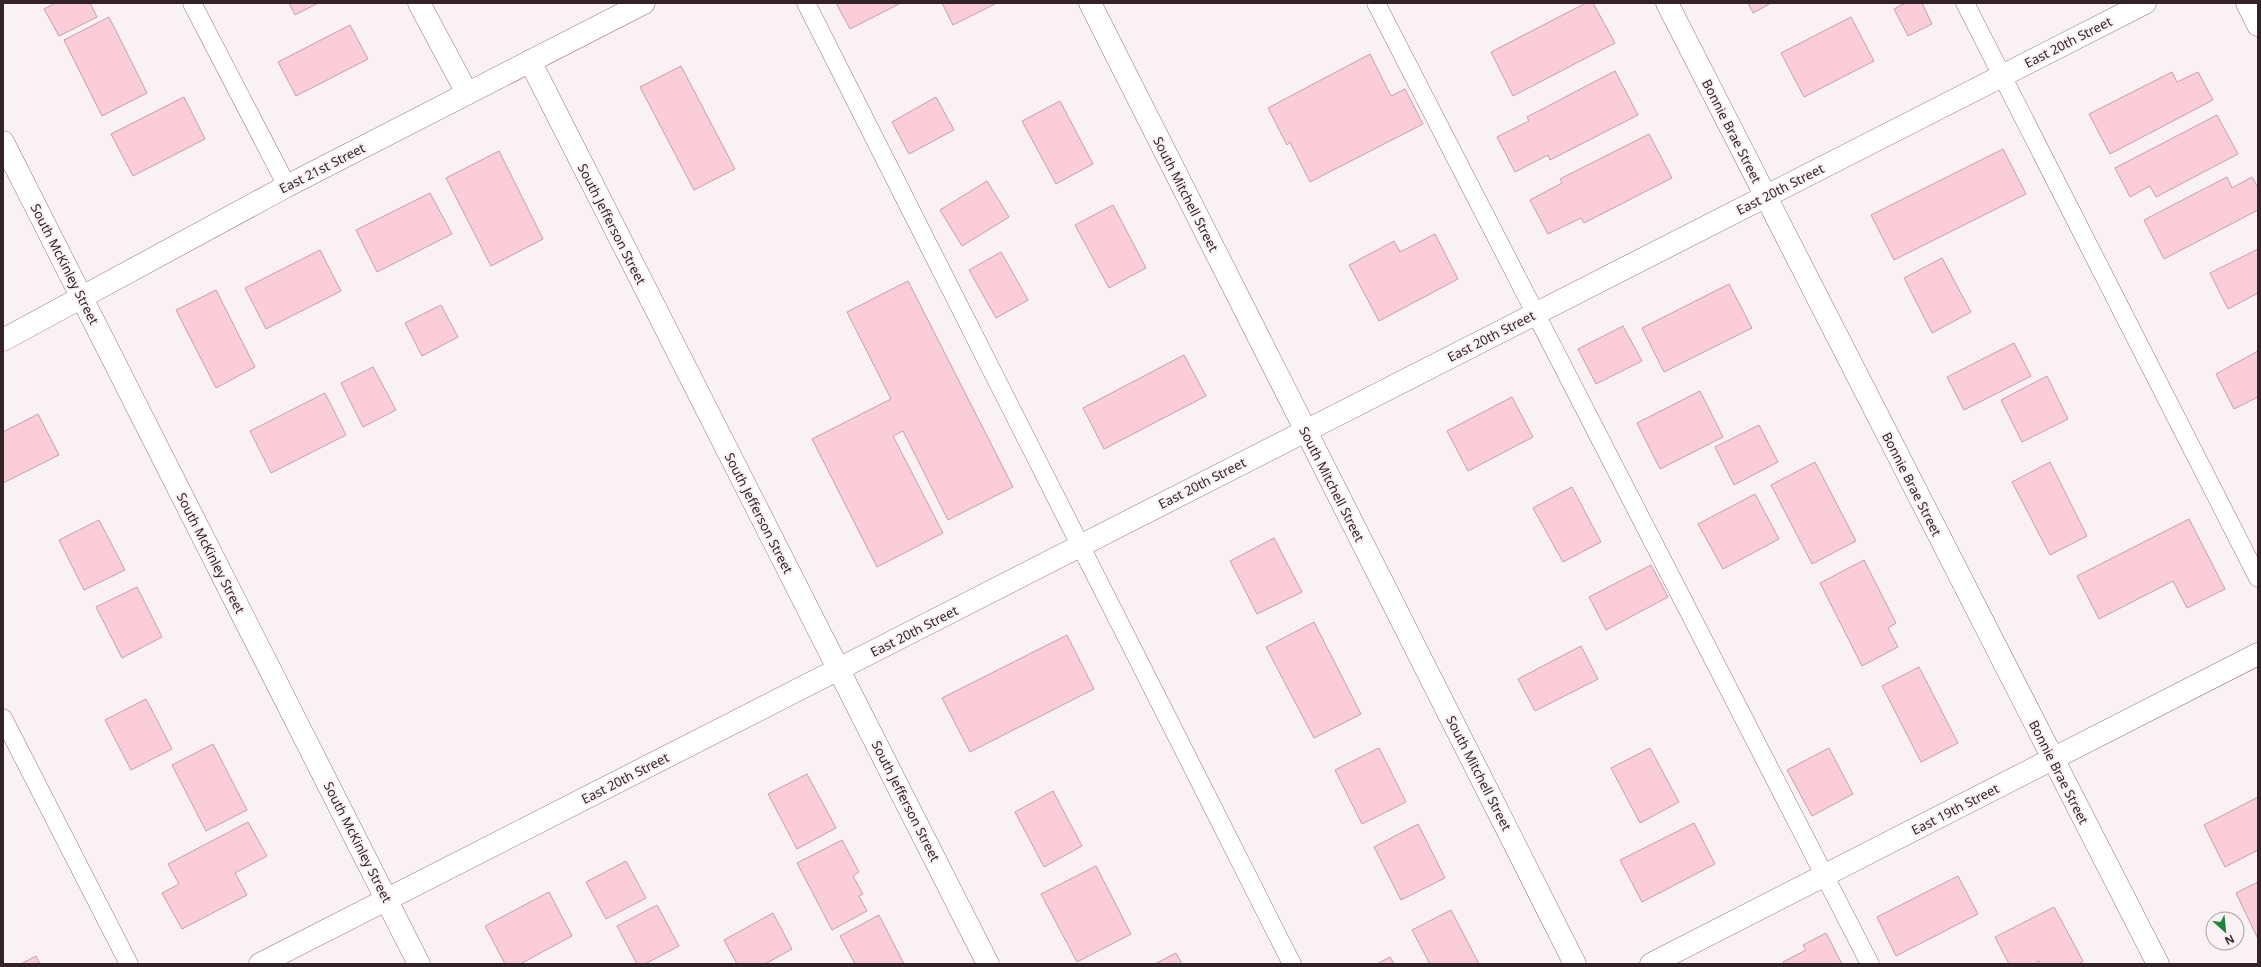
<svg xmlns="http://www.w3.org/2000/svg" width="2261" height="967" font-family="'Noto Sans',sans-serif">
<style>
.building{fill:#facdd9;stroke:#c79eaa}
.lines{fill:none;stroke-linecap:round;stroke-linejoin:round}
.service-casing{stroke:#97717c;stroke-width:19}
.minor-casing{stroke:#97717c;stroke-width:23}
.tertiary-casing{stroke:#97717c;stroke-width:23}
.service{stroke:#fff;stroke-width:18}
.minor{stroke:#fff;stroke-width:22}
.tertiary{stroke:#fff;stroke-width:22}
.labels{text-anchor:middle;stroke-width:4;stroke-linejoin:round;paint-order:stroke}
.street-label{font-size:13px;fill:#332328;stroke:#faf1f4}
</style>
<rect width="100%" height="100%" fill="#faf1f4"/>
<!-- building -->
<path class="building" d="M56,3H90L97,17L59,36L44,9Z
M289,3H318L295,15Z
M836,3H901L850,29Z
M942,3H997L953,25Z
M1586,3H1593L1615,43L1513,96L1491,52Z
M1748,3H1771L1753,13Z
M1905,3H1922L1932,24L1908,36L1894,9Z
M109,17L147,93L102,116L64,40Z
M1851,17L1874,61L1804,97L1781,53Z
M350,25L368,59L296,96L278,62Z
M1370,54L1391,96L1405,89L1423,124L1310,182L1290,142L1287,145L1268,108Z
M681,66L735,169L694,190L640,87Z
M1615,71L1638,115L1550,160L1548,155L1515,172L1497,137L1529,121L1527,117Z
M2172,72L2177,82L2198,72L2213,100L2110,154L2089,114Z
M184,97L205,139L133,176L111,134Z
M936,97L954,130L909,154L892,122Z
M1060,101L1093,164L1056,184L1022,121Z
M2217,115L2238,154L2156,197L2150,186L2130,197L2115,168Z
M1649,134L1672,178L1584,223L1581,218L1548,234L1530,200L1562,183L1560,179Z
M2003,149L2026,194L1894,260L1871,215Z
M499,151L543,239L491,266L446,178Z
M2227,177L2232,188L2252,177L2258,188V210L2164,259L2144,220Z
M987,181L1009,217L962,246L940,210Z
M430,193L452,234L377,272L356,230Z
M1113,205L1146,268L1109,288L1075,225Z
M1435,234L1458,279L1379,321L1349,265L1394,241L1400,252Z
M2258,249V293L2228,309L2210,273Z
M320,250L341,291L266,329L245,288Z
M1001,252L1028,300L996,318L969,270Z
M1942,258L1971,312L1932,333L1904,278Z
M908,281L1013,487L948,520L903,431L893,436L943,533L877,567L812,439L891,399L847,312Z
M1729,284L1752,328L1664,372L1642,328Z
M216,290L255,367L216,388L176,310Z
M441,305L458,337L422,356L405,323Z
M1623,326L1642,361L1596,384L1578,349Z
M2014,343L2031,376L1964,410L1947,377Z
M2258,351V397L2234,409L2216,374Z
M1184,355L1206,396L1104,449L1083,408Z
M373,367L396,410L363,427L341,383Z
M2047,376L2068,419L2022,442L2001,400Z
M1700,391L1723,437L1660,469L1637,423Z
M325,393L346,435L271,473L250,431Z
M1512,397L1533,437L1468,471L1447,431Z
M38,414L59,455L3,483V432Z
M1759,425L1778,462L1734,485L1715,447Z
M1815,462L1856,541L1812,564L1771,485Z
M2050,462L2087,536L2050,555L2012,482Z
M1572,487L1601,542L1563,562L1533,508Z
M1755,494L1779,539L1723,569L1698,524Z
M2189,519L2225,589L2187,608L2173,581L2099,619L2077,576Z
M99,520L125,570L84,590L59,540Z
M1274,538L1302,592L1257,614L1230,561Z
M1864,560L1896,623L1888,628L1898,647L1862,666L1820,583Z
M1651,565L1668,597L1606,630L1589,597Z
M137,587L162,637L122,658L96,607Z
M1314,622L1361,714L1314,738L1266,647Z
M1067,635L1094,689L970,752L942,698Z
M1581,646L1598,679L1535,711L1518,679Z
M1919,667L1958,743L1921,762L1882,686Z
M146,699L172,749L131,770L105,720Z
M213,744L247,810L206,831L172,765Z
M1379,748L1406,802L1362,824L1335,770Z
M1650,748L1679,802L1640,823L1611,768Z
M1829,748L1853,794L1812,816L1787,770Z
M807,774L836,828L797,849L768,794Z
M1053,791L1082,846L1044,867L1015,812Z
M2258,797V850L2225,867L2204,825Z
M248,822L267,856L235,873L247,895L182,929L162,893L179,884L168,864Z
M1694,823L1715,864L1642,902L1620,860Z
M1418,824L1445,878L1401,900L1374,847Z
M842,840L859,872L853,876L863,894L859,896L867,911L832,930L797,863Z
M626,861L646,898L606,919L586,882Z
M1096,866L1131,934L1077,962L1041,894Z
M1958,876L1978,914L1896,956L1877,917Z
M2258,882V939L2236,893Z
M549,892L572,936L520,964H505L485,926Z
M657,905L679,946L645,964H637L617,926Z
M2054,907L2083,961L2078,964H2041L2039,961L2035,964H2009L1995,937Z
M1451,910L1479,964H1430L1412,930Z
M773,913L792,949L765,964H737L724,940Z
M879,915L904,964H855L840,936Z
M1826,933L1842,964H1784L1783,962L1806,950L1803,945Z
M1176,953L1182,964H1155Z
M36,956L40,964H21Z
M1390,957L1394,964H1377Z"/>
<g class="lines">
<defs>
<path id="service" d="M192,3L287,186
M806,3L1292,964
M1376,3L1870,964
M1965,3L2258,578
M3,718L129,964"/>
<path id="minor" d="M419,3L467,93
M1090,3L1575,964
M1667,3L2158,964
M530,61L988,964
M260,964L2145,3
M1651,964L2258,654"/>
<path id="tertiary" d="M2247,3L2258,25
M3,142L419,964
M3,340L287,186L644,3"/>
</defs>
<!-- service casing -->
<use href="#service" class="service-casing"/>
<!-- minor casing -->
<use href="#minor" class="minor-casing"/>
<!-- tertiary casing -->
<use href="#tertiary" class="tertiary-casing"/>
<!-- service -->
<use href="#service" class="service"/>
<!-- minor -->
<use href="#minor" class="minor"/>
<!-- tertiary -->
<use href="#tertiary" class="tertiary"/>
</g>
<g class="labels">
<!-- street labels -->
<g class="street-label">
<text transform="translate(2068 42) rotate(-27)" y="5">East 20th Street</text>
<text transform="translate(1732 131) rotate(63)" y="5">Bonnie Brae Street</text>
<text transform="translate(322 168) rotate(-27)" y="5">East 21st Street</text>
<text transform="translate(1780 189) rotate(-27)" y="5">East 20th Street</text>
<text transform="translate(1186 194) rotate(63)" y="5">South Mitchell Street</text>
<text transform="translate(612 224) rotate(63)" y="5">South Jefferson Street</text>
<text transform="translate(65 264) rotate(63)" y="5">South McKinley Street</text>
<text transform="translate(1491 336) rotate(-27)" y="5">East 20th Street</text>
<text transform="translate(1202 483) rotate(-27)" y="5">East 20th Street</text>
<text transform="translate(1332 484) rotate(63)" y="5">South Mitchell Street</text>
<text transform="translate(1912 484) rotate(63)" y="5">Bonnie Brae Street</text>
<text transform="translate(759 513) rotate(63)" y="5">South Jefferson Street</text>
<text transform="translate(211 553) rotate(63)" y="5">South McKinley Street</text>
<text transform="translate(914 631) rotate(-27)" y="5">East 20th Street</text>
<text transform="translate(2059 772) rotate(63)" y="5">Bonnie Brae Street</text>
<text transform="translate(1479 773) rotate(63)" y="5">South Mitchell Street</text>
<text transform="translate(625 778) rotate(-27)" y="5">East 20th Street</text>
<text transform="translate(906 801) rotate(63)" y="5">South Jefferson Street</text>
<text transform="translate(1955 809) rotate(-27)" y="5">East 19th Street</text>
<text transform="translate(358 842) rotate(63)" y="5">South McKinley Street</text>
</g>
</g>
<!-- border -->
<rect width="2261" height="967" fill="none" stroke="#332328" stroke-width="8"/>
<!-- north arrow -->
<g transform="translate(2225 931) rotate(153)"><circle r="19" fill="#faf1f4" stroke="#aa9fa2"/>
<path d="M0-3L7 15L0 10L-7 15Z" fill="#1e8439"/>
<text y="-6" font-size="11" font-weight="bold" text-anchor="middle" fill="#332328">N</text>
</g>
</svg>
